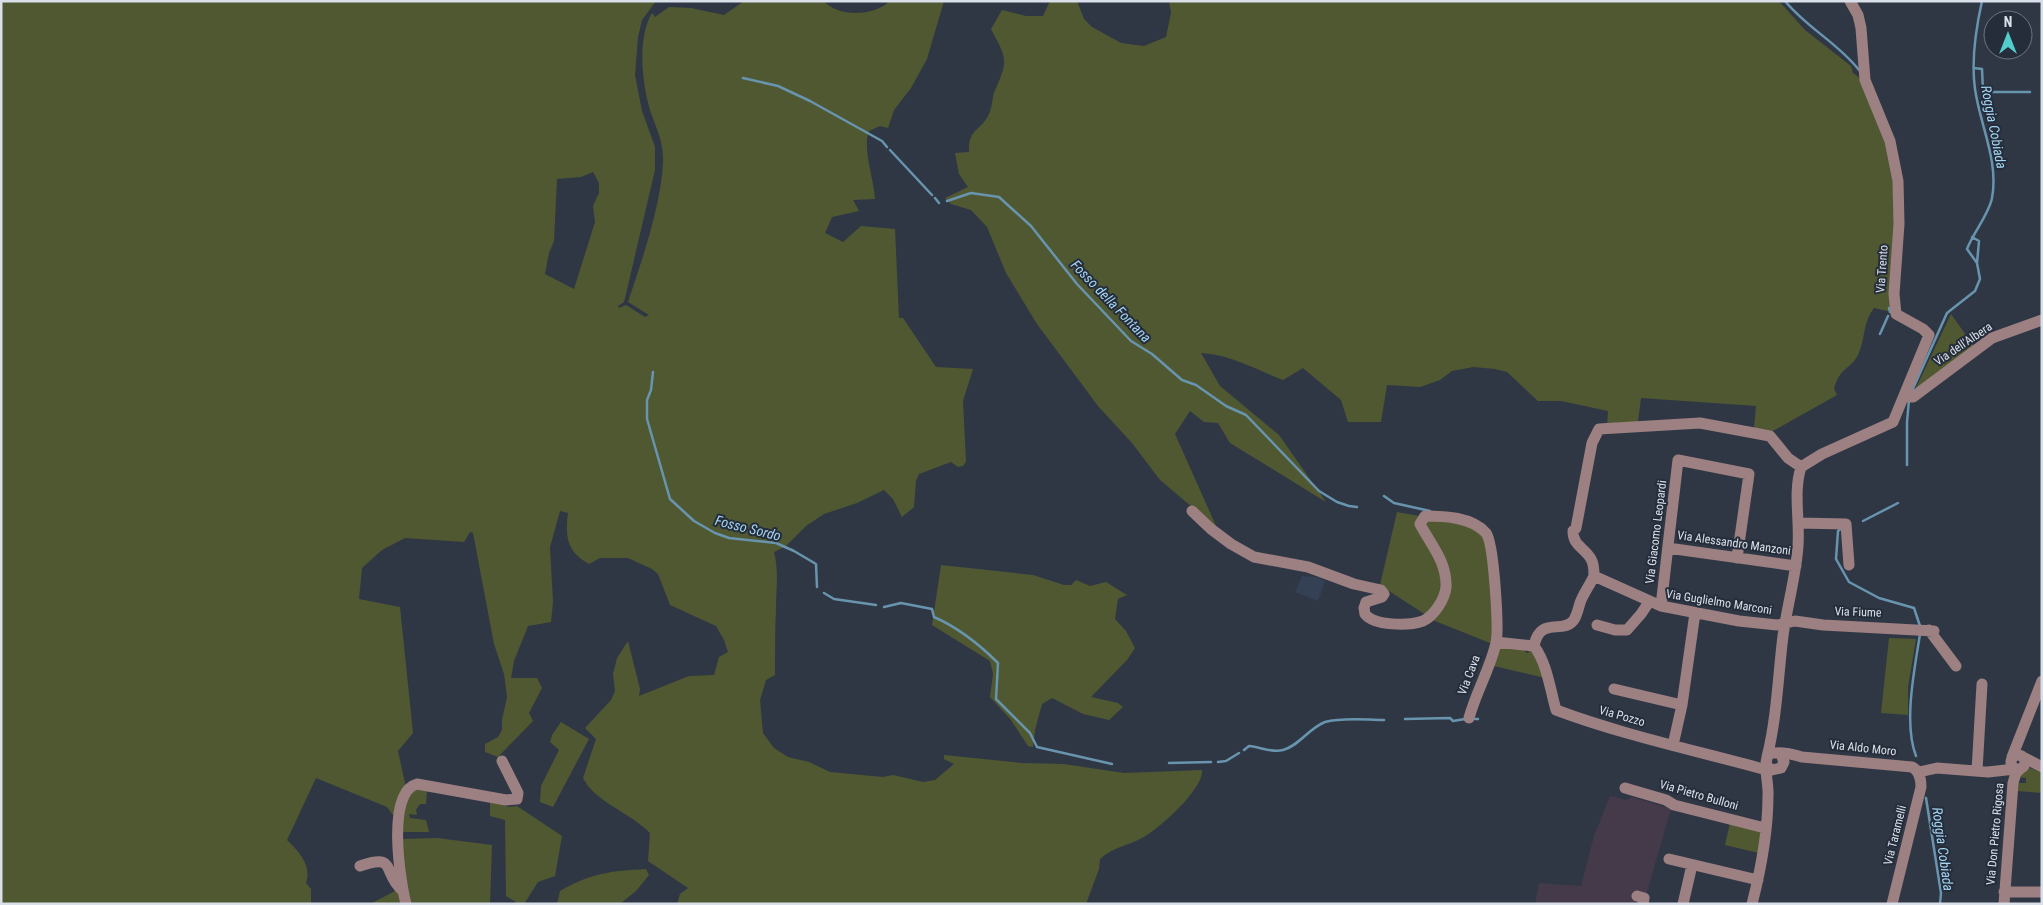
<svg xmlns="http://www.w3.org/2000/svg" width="2043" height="905" font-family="'Roboto Condensed',sans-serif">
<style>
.built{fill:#344053}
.education{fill:#453a49}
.green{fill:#505831;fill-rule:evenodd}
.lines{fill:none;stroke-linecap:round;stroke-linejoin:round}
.stream{stroke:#6894ae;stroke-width:2.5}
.minor{stroke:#9d8082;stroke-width:11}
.labels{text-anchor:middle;stroke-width:4;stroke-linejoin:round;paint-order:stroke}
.street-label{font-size:12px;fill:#dae0e9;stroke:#252d3b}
.water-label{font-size:14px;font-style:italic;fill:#a4d6f4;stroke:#252d3b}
</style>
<rect width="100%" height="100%" fill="#2f3745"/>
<!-- built -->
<path class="built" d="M1302,576L1316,577L1325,581L1318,601L1295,592Z"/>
<!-- education -->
<path class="education" d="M1610,796L1626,800L1632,797L1671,809L1646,895L1637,894L1635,904H1535L1539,883L1581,886L1594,836Z"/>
<!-- green -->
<path class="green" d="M1,1H656L642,20L638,37L635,75L642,111L655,147V170L626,294L624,302L618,306L619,308L626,305L645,317L649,315L628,302C642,260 661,206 663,162C664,142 656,128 650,110C642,83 637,38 652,13L655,17L669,7L691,8L724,15L744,1H824C839,18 874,16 890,1H944L927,59L911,88L894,110L888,128L880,126L869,131C862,148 874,179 875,199L853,200L859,211L832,217L825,233L843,242L861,226L895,229L899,318H903L936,367L973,369L963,401L966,462L963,466L958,467L951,462L919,474L916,481L914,507L902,517L893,499L884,490L857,503L824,514L806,526L786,546L774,552C779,571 776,588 776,607C775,630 775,652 775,675L766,680L760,700L763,733L774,748L788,757L809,762L830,772L883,777L893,775L923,782L935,780L954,764L944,759V755L1022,763L1064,764L1124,773L1202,770C1204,789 1158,830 1142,838C1127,846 1113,847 1100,859L1099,869L1086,904H677L680,894L688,888L648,861L650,833C631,813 595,802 583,778L596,739L585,728L611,700L615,691L613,674L617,658L628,641L640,689L639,696L689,676L714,675L719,657L728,652L724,640L716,626L670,605L658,574L652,569L628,558H600L589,564C567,552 565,537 568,513L560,511L550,547L553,602L551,622L528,626L514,661L511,678H537L542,688L529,713L533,721L498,757L485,752V744L498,737L502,730V720L507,697L504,674L494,644L473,533L470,532L464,542L405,538L382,550L362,568L359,599L400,607L413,733L398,751L405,783L397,804L395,815H393L387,807L316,778L287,840C299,852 312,865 306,883L311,889V904H1ZM593,172L599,183V193L593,206L595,222L574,289L545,274L549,253L554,241L557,179L581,177Z
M1050,1H1077L1084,19L1092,27L1121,43L1144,46L1166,37L1171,13L1169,1H1779L1805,30L1851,66L1853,73L1861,79L1877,110L1895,174L1892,312L1874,308C1862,324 1866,338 1858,355C1850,370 1839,368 1834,389L1837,395L1773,431L1754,428L1756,406L1641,398L1638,422L1607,427L1608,411L1561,401H1538L1507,372L1495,369L1473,367L1452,371L1440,380L1420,387L1387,385L1381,422H1348L1341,400L1303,368L1283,380C1254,369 1232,355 1201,353L1220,386L1279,435L1326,502L1230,443L1218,423L1204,422L1190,411L1175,434L1217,528L1160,480L1132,443L1098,406L1037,324L1006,273L987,227L971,210L951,204L945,198L968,187L959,174L955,153L969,152C968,129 980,131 988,116C992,109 992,100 994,93C1008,60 1008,61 991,29L1002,10L1026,16H1043Z
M1951,314L1975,348L1913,394Z
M1397,512L1469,525L1487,541L1497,636L1490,643L1435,621L1380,585Z
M941,565L1033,575L1064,585H1071L1076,580L1090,586L1106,582L1127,595L1118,599L1115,619L1126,631L1135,648L1127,660L1091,697L1118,703L1123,707L1109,720L1083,714L1052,698L1042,704L1035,730L1033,747L1028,746L1011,720L990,697L993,674L990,661L932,625Z
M1889,638L1916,639L1908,687V715L1881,713Z
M1501,646L1525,648V652L1528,653L1530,650L1535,652L1545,678L1494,666Z
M561,722L589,739L553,807L540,802L541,786L559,750L550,742L552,735Z
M2027,767L2042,773V793L2017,791V783H2026V778L2018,777L2022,770Z
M417,787L490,799L508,807L517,806L562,836L555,876L538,882L524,904H519L506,896L505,820L490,816V799L427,791L426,804H420L416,810L417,815L409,814L410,818L426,820L429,832H402C400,817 402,804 408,790Z
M1730,823L1761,831L1759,853L1725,845Z
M437,838L492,845L490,904H410L403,856V839Z
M646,869L649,875L636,891L620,904H557L560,891C591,873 611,871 646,869Z
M399,889L403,904H370Z"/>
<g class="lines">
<!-- stream -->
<path class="stream" d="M1785,1C1807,28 1838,43 1859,70
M1974,68L1982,69L1983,90L1985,92H2030
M743,78L778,86L810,101L882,141L887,147
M890,150L932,195
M935,198L939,203
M947,201L971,193L999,197L1031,226L1077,284L1131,341L1152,354L1182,380L1196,385L1226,406L1246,415L1319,491L1337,502L1349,506L1357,507
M1972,237L1979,241L1977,263
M1889,308L1890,312
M1880,334L1888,316
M653,372L651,390L647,400V419L670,499L694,521L715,533L729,538L776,543L794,551L816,564L817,587
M1911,393L1947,313L1975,291L1980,279L1977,263L1967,249C1973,233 1989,214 1992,198C1999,161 1980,125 1975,89C1971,61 1976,28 1982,1
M1907,465V422L1909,400
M1384,496L1394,503L1430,511
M1863,521L1898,503
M1842,528L1838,531L1836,559L1849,582L1879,598L1914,608L1920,626
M824,593L834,599L876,605
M884,607L901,603L932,609L934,617C959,628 979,644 998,663L996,699L1030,733L1037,747L1112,764
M1405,719L1450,718L1453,721L1465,719
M1475,719H1478
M1244,750L1249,746C1261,747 1271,753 1283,750C1299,746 1309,728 1325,722C1343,717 1366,720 1384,720
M1916,756C1903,723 1915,667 1920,634
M1218,762L1226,761L1239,753
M1169,763L1211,762
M1926,798L1941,893L1940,904"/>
<!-- minor -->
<path class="minor" d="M1904,397H1913L1992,338L2042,320
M1801,467L1788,458L1770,436L1700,423L1599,429L1592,443L1576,528L1573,531C1573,546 1584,547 1591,559C1594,564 1594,570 1594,576L1661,606L1739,621L1777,625L1795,621L1823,625L1934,631
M1192,511L1211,529L1231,544L1254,557L1308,567L1354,584L1381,590L1384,594L1382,597L1366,602L1364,608L1365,614C1374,626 1409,626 1423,621C1434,616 1445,599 1446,587C1447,562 1431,545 1420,524L1425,516C1444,516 1472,517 1486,533C1494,543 1499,629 1496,643C1490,669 1476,692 1469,718
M1799,523L1846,524L1849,565
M1668,548L1796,566
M1661,606L1678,460L1749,474L1737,558
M1597,625L1615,630H1627L1641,614L1649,602
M1929,630L1956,666
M1496,642L1534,646C1547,663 1550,689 1556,710C1623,735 1694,750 1763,769L1772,770
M1534,646C1540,616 1562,634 1573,621C1577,616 1578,609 1580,603C1583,594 1590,585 1594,576
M1614,689L1682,705
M1673,745L1682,705L1695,613
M2011 762a7 7 0 1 1 14 0a7 7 0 1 1-14 0Z
M1767,757C1777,717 1778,676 1783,636C1787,606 1796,576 1798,546C1800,519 1793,493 1801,467L1822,454L1893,422L1929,335L1923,329L1896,314L1894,294L1899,224L1898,181L1890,141L1865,80L1861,28L1858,15L1850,1
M2012,757L2042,681
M2023,757L2042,767
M1767,766L1772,770L1781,768L1784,762L1781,754
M1977,771L1982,684
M1919,772L1937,768L1988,772L2015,769
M1625,788L1666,800L1674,805L1765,828
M1669,859L1758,880
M360,866C398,853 381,872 403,891
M2004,892H2042
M1637,896L1644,898L1643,904
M406,904C400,880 386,792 417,784L506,800L517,799L518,793L502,761
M1683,904L1692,865
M1752,904C1761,869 1768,831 1768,795C1769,784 1762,763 1769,754C1778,751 1792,754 1802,757L1912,767C1920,771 1921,779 1921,787L1892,904
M2004,904L2013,783L2016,773L2020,769"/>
</g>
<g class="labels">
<!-- street labels -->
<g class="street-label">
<text transform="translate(1882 269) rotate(-86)" y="4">Via Trento</text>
<text transform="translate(1963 344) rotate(-34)" y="4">Via dell'Albera</text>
<text transform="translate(1656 532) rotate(-83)" y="4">Via Giacomo Leopardi</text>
<text transform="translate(1734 543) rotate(8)" y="4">Via Alessandro Manzoni</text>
<text transform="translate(1719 602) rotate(9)" y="4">Via Guglielmo Marconi</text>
<text transform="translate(1858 612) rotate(2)" y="4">Via Fiume</text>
<text transform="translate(1469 675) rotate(-69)" y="4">Via Cava</text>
<text transform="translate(1622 716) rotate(16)" y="4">Via Pozzo</text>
<text transform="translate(1863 748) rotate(6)" y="4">Via Aldo Moro</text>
<text transform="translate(1699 795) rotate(16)" y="4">Via Pietro Bulloni</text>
<text transform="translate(1995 834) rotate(-85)" y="4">Via Don Pietro Rigosa</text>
<text transform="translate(1895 835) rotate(-76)" y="4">Via Taramelli</text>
</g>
<!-- water labels -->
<g class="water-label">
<text transform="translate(1994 127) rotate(79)" y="5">Roggia Cobiada</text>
<text transform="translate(1111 301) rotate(46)" y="5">Fosso della Fontana</text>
<text transform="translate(748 528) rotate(14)" y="5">Fosso Sordo</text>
<text transform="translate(1943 849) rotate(82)" y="5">Roggia Cobiada</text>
</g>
</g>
<!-- border -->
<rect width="2043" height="905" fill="none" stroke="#dae0e9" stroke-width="5"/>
<!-- north arrow -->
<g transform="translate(2008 35)"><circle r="24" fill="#252d3b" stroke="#6d7581"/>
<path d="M0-4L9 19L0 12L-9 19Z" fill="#53cdcb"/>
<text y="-8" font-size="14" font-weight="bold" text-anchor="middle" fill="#dae0e9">N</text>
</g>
</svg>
